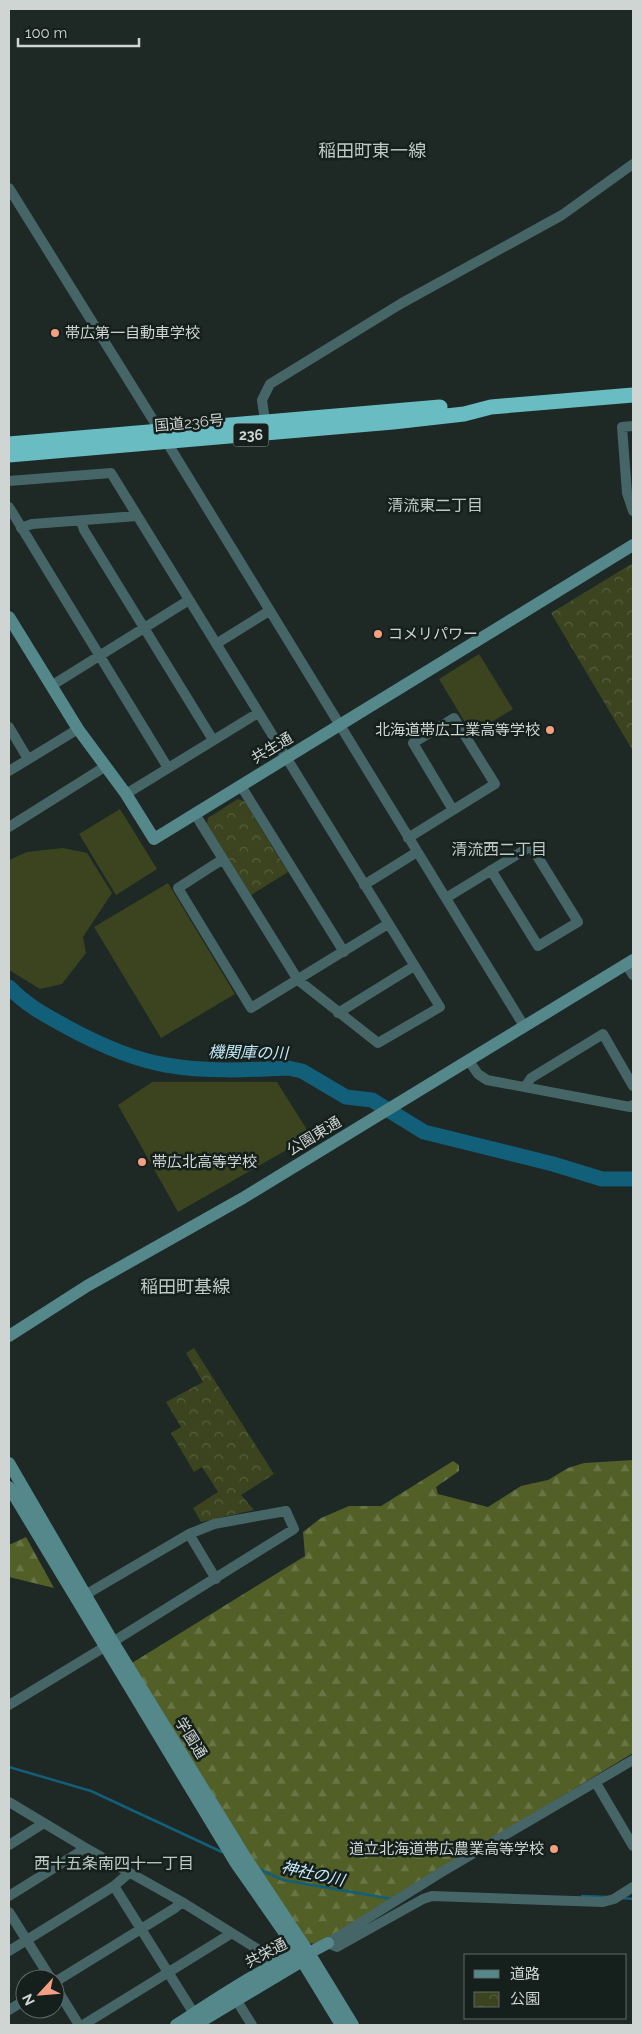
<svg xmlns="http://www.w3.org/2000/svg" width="642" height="2034" font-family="Raleway,'Noto Sans JP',sans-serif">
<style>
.forest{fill:url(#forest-firs)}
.park{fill:url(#park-crowns)}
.garden{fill:#3b441e}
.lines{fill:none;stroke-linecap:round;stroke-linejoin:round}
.stream{stroke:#115f79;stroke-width:2.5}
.river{stroke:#115f79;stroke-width:15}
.street{stroke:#456566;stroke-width:10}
.secondary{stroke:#54888b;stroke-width:12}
.highway{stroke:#69bcc1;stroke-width:15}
.poi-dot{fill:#f2a081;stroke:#151f1c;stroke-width:2}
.labels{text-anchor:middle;stroke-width:5;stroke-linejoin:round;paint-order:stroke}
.shield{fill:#151f1c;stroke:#969e9c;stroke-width:1}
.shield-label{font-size:14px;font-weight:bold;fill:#ced5d3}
.poi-label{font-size:15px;fill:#ced5d3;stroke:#151f1c;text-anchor:start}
.street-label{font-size:15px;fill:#ced5d3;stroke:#151f1c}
.neighbourhood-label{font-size:16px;fill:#bcc9c5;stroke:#151f1c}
.water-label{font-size:16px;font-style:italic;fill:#c5e9fa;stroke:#151f1c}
.quarter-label{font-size:18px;fill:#bcc9c5;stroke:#151f1c}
</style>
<defs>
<pattern id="forest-firs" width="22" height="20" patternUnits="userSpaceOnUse" patternTransform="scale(1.25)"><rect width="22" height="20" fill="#525f27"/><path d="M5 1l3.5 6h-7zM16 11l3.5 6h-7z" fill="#6a7545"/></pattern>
<pattern id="park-crowns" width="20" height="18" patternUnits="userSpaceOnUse" patternTransform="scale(1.25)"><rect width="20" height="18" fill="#3b441e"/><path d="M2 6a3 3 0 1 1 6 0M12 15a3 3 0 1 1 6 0" fill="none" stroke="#565e3e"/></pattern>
</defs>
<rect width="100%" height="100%" fill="#1e2825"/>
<!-- forest -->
<path class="forest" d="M633,1460V1753L318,1944L305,1943L132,1663L305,1556L303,1532L321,1518L349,1506H381L453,1461L459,1465V1471L436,1487L438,1494L488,1507L521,1486L548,1480L568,1468L584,1463Z
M26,1537L54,1588L9,1577V1545Z"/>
<!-- park -->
<path class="park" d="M633,563V751L551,613Z
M238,799L244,801L288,872L251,895L207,824L208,818Z
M194,1348L274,1474L241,1495L254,1510L201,1522L193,1508L218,1492L202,1467L194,1472L171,1433L181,1427L166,1402L203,1382L186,1353Z"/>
<!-- garden -->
<path class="garden" d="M479,654L513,709L472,734L439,679Z
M120,809L157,869L116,895L79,834Z
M63,848L87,853L112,893L83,937L86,953L62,984L40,989L9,970V860L27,852Z
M168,883L235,994L161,1038L94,927Z
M152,1082H277L311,1136L178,1212L118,1105Z"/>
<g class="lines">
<!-- stream -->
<path class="stream" d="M9,1767L91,1791L222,1852
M259,1869L283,1880L392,1899
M582,1896L607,1897
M622,1898L633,1899"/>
<!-- river -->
<path class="river" d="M9,987C26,1005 45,1015 65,1026C96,1043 131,1059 166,1065C206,1072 248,1070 288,1068L302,1071L346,1097L372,1100L424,1132L553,1164L602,1179H633"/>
<!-- street -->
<path class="street" d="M9,188L160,431L524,1026
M633,426L622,427L627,493L633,511
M266,428L262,400L270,384L402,303L562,215L633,164
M9,481L111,473L440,1007L378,1043L298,980L195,814
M9,507L168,768
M81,521L84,530L213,740
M21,528L32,524L137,516
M216,644L269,611
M51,686L189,600
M9,727L28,759
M9,771L78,729
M241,786L344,952
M126,794L258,713
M9,827L106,766
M408,838L495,784L454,718L413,743L453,810
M223,859L178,888L251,1008L388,924
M364,885L417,852
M446,898L531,846L578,922L538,946L491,870
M626,964L633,975
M338,1013L414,966
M469,1061L478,1074L487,1080L630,1107L633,1105
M525,1087L531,1078L603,1034L633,1086
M189,1534L216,1579
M9,1705L111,1643L294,1529L286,1511L214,1524L189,1534L85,1595
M596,1783L633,1846
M9,1802L84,1847L182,1902L264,1953L276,1972
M9,1845L44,1823
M114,1886L198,2020
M9,1896L78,1853L84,1847
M9,1912L51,1979
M328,1943L440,1873L633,1760
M328,1943L337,1947L423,1899L432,1896L603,1902L614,1899L633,1887
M9,1951L114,1886L129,1873
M55,1982L175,1908L182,1902
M55,1986L79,2025
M237,2001L252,2025
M9,2010L25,2000
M83,2025L232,1933"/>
<!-- secondary -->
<path class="secondary" d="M9,617L78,729L126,794L154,839L633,545
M9,1336L87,1286L243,1198L633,960
M9,1463L113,1642L244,1855L309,1953L353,2025
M9,1487L235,1862L288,1938L341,2025
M176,2025C198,2011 284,1953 304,1953
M195,2025L302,1961L309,1953L328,1943"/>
<!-- highway -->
<path class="highway" d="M9,444L440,407
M9,455L393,422L464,414L491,407L633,395"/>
</g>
<!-- markers -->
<g class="poi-dot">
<circle cx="55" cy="333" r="5"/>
<circle cx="378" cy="634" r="5"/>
<circle cx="550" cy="730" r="5"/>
<circle cx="142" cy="1162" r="5"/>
<circle cx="554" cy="1849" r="5"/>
</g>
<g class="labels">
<!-- shield labels -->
<rect class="shield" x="233.5" y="423.5" width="35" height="23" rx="4"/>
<g class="shield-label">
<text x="251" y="440">236</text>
</g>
<!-- poi labels -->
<g class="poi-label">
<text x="65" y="338">帯広第一自動車学校</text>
<text x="388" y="639">コメリパワー</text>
<text x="540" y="735" text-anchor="end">北海道帯広工業高等学校</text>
<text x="152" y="1167">帯広北高等学校</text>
<text x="544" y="1854" text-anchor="end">道立北海道帯広農業高等学校</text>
</g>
<!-- street labels -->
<g class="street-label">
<text transform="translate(189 423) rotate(-5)" y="5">国道236号</text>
<text transform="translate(272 748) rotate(-31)" y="5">共生通</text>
<text transform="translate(314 1136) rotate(-31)" y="5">公園東通</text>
<text transform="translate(191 1738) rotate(58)" y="5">学園通</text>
<text transform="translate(266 1953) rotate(-28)" y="5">共栄通</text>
</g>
<!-- neighbourhood labels -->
<g class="neighbourhood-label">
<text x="435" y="511">清流東二丁目</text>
<text x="499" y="855">清流西二丁目</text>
<text x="114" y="1869">西十五条南四十一丁目</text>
</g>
<!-- water labels -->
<g class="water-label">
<text transform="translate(248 1052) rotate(1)" y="6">機関庫の川</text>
<text transform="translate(313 1873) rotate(13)" y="6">神社の川</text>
</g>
<!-- quarter labels -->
<g class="quarter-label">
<text x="372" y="157">稲田町東一線</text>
<text x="185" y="1293">稲田町基線</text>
</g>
</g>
<!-- border -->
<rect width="642" height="2034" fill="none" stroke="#ced5d3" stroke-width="20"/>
<!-- legend -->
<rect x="464" y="1954" width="162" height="65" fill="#151f1c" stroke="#5f6865"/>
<rect x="474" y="1970" width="25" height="8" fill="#54888b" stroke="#5f6865"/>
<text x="510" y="1979" font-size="15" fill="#ced5d3">道路</text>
<rect x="474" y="1992" width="25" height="15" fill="url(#park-crowns)" stroke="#5f6865"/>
<text x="510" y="2004" font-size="15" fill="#ced5d3">公園</text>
<!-- north arrow -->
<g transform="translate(40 1994) rotate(244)"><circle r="24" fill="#151f1c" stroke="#5f6865"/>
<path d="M0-4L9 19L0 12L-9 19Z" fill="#f2a081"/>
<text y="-8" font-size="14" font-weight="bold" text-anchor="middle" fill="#ced5d3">N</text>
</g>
<!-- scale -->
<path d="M18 38v8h121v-8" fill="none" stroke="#ced5d3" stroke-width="2.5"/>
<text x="25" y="38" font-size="15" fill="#ced5d3" stroke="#151f1c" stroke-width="4" paint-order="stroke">100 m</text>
</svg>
